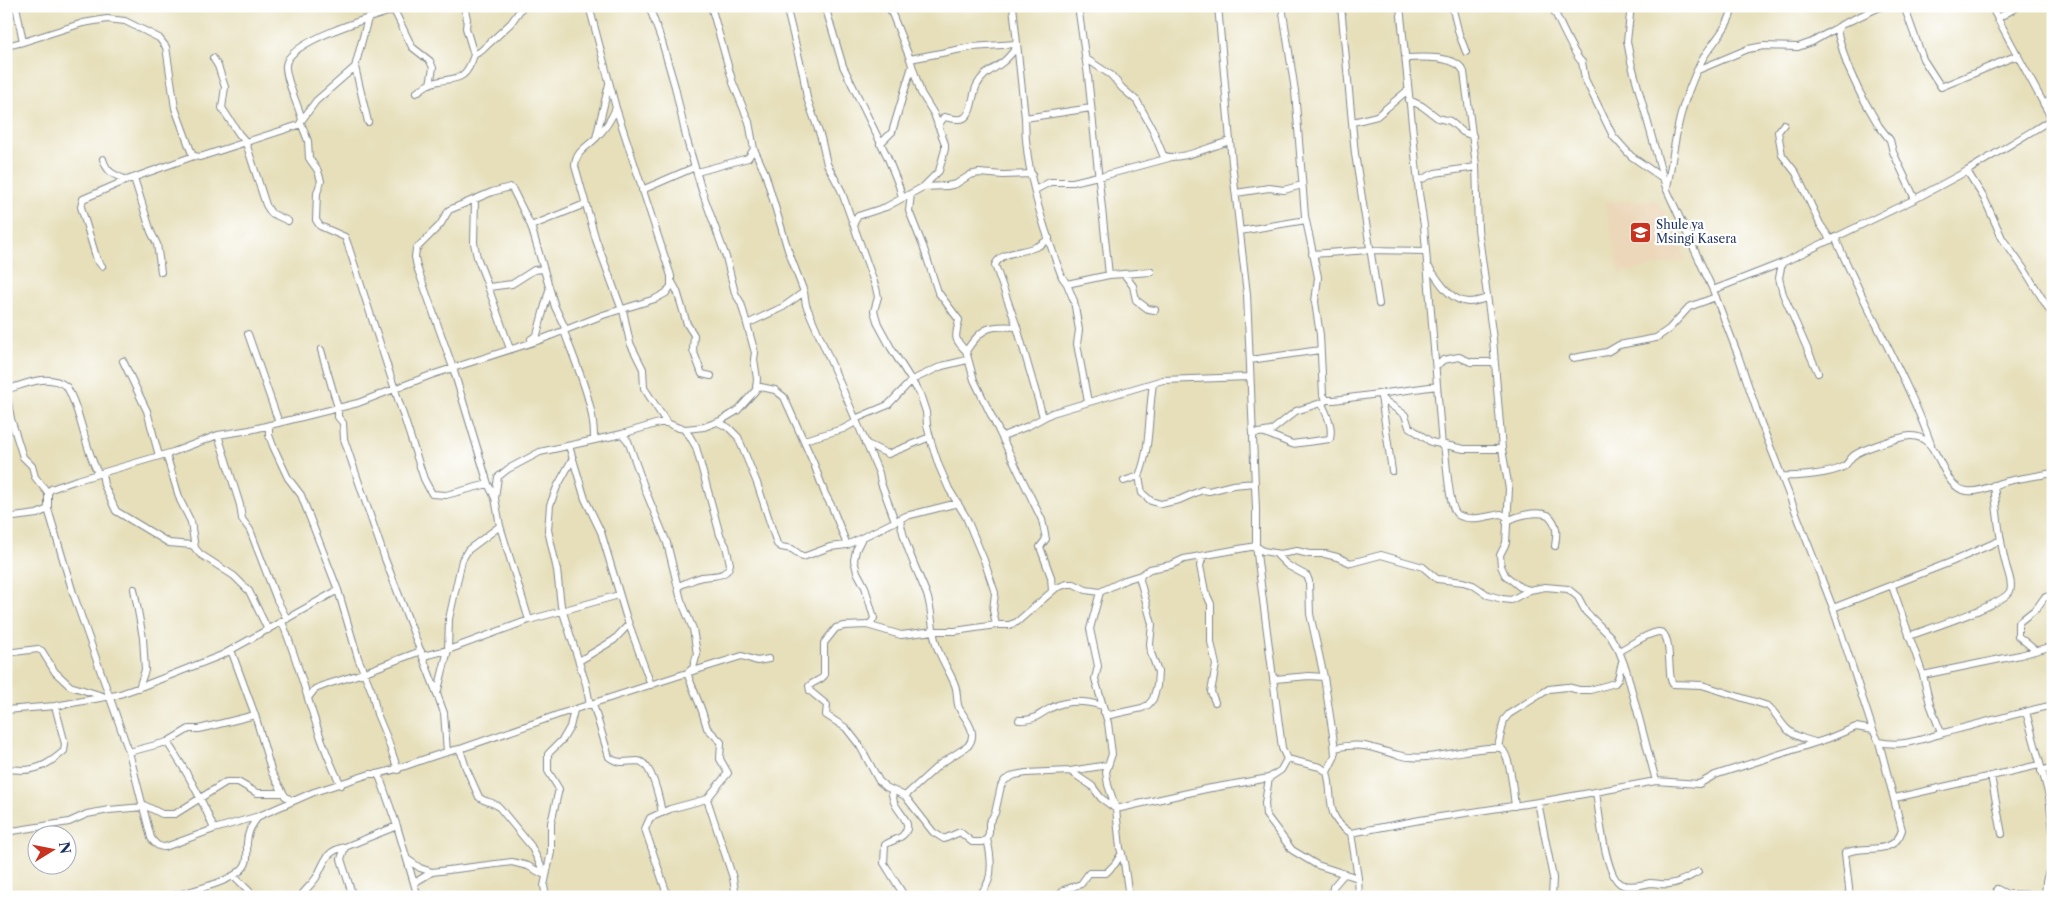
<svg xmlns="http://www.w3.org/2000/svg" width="2059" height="903" font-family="'Libre Caslon Text',serif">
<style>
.built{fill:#ecd7ba}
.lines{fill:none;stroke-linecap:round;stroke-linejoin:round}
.minor-casing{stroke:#80878c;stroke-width:8}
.minor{stroke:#fff;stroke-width:6}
.labels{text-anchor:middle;stroke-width:4.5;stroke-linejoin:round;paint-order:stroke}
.poi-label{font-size:12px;fill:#1b2f5e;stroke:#fff;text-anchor:start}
</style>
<rect width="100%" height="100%" fill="#fff"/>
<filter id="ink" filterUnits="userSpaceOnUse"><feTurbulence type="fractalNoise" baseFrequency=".02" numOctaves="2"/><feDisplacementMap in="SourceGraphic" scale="10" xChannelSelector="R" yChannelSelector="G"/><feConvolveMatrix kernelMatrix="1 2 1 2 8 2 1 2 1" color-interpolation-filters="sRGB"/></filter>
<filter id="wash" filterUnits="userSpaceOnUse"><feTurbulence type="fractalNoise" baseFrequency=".0096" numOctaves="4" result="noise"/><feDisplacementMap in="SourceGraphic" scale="20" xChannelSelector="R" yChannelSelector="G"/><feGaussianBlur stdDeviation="1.12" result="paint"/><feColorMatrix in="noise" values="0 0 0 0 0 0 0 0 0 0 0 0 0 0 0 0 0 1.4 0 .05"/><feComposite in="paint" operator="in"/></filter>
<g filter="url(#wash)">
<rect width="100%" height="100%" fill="#e6dfba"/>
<!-- built -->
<path class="built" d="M1658,201L1687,259L1620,273L1605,202Z"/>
</g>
<g filter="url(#ink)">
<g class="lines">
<defs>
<path id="minor" d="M16,6L23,42
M464,6L467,19L466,28L474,55
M786,6L803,74L807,98L821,138L827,164L841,190L876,288L878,297L874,311L878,324L891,348L920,394L926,412L927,425L931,442L939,466L949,489L966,517L984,560L995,593L993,610L996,625
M825,6L843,66L887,156L899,186L902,198
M889,6L910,59L921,93L934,114L945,144V149L939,171L923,187
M1013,6L1025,118C1025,172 1043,227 1062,277L1067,284L1074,301L1079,330L1077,344L1088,402
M1078,6L1088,76L1109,275
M1218,6L1232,163L1247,294L1256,509V546L1282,748L1287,759L1320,767L1327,772C1334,797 1324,818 1351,833L1420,820L1545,801L1656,781L1699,784L1715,775L1827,739L1856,727L1873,730L1879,742C1905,748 1926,737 1951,731C1985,722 2019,713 2053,705
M1282,6L1295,91L1305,216L1318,277L1315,302L1320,335L1323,395L1327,400H1334L1437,386
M1341,6L1355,154L1379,304
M1400,6L1419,193L1424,226L1442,446
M1452,6L1459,34L1466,52
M1552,6C1557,17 1575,57 1582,62L1585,79L1613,136L1631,156L1664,179
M1631,6L1627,41L1631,62L1666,188L1713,290L1738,355L1761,423L1833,608L1873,730
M1882,6L1841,25L1837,31L1847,65L1860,93L1879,126L1890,140L1893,152L1915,199
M1904,6L1923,59L1941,87L2018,55
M1991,6L2053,121
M394,10L412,47L430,61L433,68L430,84
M1998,18L2019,6
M6,46L23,42L83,23L107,19L125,21L159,38L166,47L175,108L192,154L194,156L200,157L299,125L302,120L301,116C297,103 285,78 286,65C289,39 385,13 408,6
M213,58L218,66L225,87L222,108L239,134L247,143
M1085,58L1111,75L1122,88L1137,101L1152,128L1163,155C1176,163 1214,145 1230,141
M1406,58C1422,57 1457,55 1464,72L1476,165L1478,229L1493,339L1502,449L1509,489L1506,543L1500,555L1501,566L1505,575L1520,587L1530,590L1545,587L1568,589L1578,597L1586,612L1610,636L1619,651L1626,669L1656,781
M910,59L972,47L1016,44
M355,67L368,122
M1698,70L1748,49L1764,46L1798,47L1812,42L1838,27
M416,93C420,90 425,86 429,84C454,75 464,86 474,55L481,51L511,23L523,6
M1409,100L1422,106L1438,118L1450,121L1463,132L1473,136
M2044,105L2053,96
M616,108C611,120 605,129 596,138C586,148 576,151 575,166L596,240L622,310
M1025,118L1091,108
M302,120L316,101L355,67L368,18
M1353,122L1377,116L1408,90
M301,123L308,141L309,158L318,171L321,181L317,193L316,220L320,226L345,237L348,245L424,479L432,494L446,495L488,484
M1784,124L1778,132L1782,155L1796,173L1820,224L1831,240
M938,126L944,117C950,118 959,121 964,118C973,113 972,94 977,85C984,72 992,71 1003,62C1008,58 1012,53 1016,48
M596,138L609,84
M246,143L266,205L271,213L288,221
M880,144L892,132L912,66
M103,159C107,173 114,175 127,180
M1967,171L1984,198L2002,238L2024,269L2053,316
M697,172L748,158L754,149L749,122L733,83L711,6
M1099,177L1169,158
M134,178L151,232L157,244L161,272
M1418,181L1435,173L1476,167
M1667,187C1674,154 1676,121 1689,90C1694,77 1699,63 1707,52C1717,38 1730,24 1733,6
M642,190L695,167
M1035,190L1050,182H1073L1098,176
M1236,193L1269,188L1284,190L1302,185
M911,194L909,211L923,246L938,292L959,320C956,337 952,337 966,351
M475,200L474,243L477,257L485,278L510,349
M854,223L858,216L886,207L923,187L947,186L956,184L970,175L979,173L1003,175L1032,174
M531,226L585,204
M1240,231L1306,220
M1835,237C1864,307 1905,372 1931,444
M1312,254L1369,250L1425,251
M1782,263L1779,278L1783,294L1818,373
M102,266L97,260L81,207L83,199L127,180L194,156
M1428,266C1439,280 1448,300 1468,302C1474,302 1481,300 1487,298
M1124,274L1133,286L1136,300L1148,309L1155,310
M672,282L677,291L687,324L694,335L693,350L702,374L711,376
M1067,284L1109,275L1151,272
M489,287L512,284L534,270L543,269
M1713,290L1782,263L1915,199L1967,171L2052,119
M804,292L806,305L879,473L881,483L895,521
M623,310L630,343L643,369L644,388L667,423
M747,324L783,307L804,292L788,250L765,173L754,149
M1017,327C989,325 982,327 966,351L974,380L1042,520L1046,539L1040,547L1051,577L1052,591
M564,331C576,365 595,404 594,440
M248,334L279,423
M531,339L537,335L549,290
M321,350L338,408V417L343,423L344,439L385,559L437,694L444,713L447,752
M1573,358L1607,352L1619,345L1656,338L1669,329L1689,307L1716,297
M1250,360L1320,350
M123,361L147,411L159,456
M1436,367L1443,360L1459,357L1471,362H1494
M756,386L775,390L784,397L814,464L825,494L832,507L847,545
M6,390C25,384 49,372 67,387C82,414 84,446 98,473
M6,392L11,419L23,457L32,466L35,477L48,493
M1381,396L1392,471
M1381,398L1405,415L1409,427L1431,442L1464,449H1502
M1043,417L1017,327L995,265C1003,247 1033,256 1049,238
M855,419L888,405L912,380L942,366L967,360
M718,422L729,428L738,437L757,483L777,544L781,547L792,549L803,557L830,547L847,545L906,516L958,503
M269,425V435L273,446L288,478L301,495L338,590L358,658L372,692L377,714L387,738L398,770
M1265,433L1292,444L1330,439C1333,426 1327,415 1322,404
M1252,434L1271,431L1296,411L1324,402
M218,435L240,505L242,519L250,530L277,600L287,619
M1003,436L1028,426L1052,413L1163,380L1249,377
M804,440L843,429L856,422
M865,443L888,454L930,437
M569,446L585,499L601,532L626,616L651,685
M1444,446C1447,459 1448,509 1458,515C1471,522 1488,516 1501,514L1507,517
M166,454L180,500L191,522L195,548L200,554L234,576L249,591L268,630
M573,458L557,487L550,505L548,530L557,570L561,606L586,684L590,705
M102,473L104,485L116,511L169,543L192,545L195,548
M1139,476L1142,493L1151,501L1161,504L1179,500L1202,490L1209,491L1233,485L1255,483
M1783,476C1797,477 1830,474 1843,467C1847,465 1849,460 1853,456C1862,449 1898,437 1910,436C1943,435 1938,487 1967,491C1980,493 1992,485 2004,482C2020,478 2037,476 2053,473
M1124,481L1139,476C1151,447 1148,415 1153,384
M495,498L488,484L453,368L417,267L415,257L416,249L440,225L449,210L492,192L510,187L513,190L531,226L555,307L566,330
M6,518L37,514L48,509
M900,519C904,545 917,570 927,595C933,612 931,630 937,647C942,661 950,672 955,685C958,693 956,701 959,708C965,719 979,732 968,746L940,764L905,796
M1506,522C1517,515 1536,511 1548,515C1558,524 1557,534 1555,546
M862,538L856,550L854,560L857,572L865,587L874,618L872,622L867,625
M1276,554L1287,565L1307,576L1309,581L1310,614L1324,677L1334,742L1335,756L1327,772
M1203,556L1200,566L1205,591L1211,604V642L1216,665L1211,692L1215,702
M1141,575L1125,580L1100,592L1086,590L1074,584H1067L1056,588L1017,622L1009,625H996L955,631H934L901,635L867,625L844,626L836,628L824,643V676C820,681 814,681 809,686L810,691L827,705L826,715L846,728L860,746L879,781L886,787L905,796L933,832L944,839L960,832L972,842H982L987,839L989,833V823L995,813L1001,786L1005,780L1015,775L1026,773L1070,771L1092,786L1101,798L1116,809L1206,789L1269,778L1281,770L1287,759
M678,586C686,583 694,579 702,577C713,575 727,578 730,564L726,546L720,535L696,447L689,435L682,428
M1892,586L1923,675L1930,704L1941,733
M134,589L143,638L145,670L139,688
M1100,592L1090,629L1098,666L1095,679L1108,723L1112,754L1106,772L1108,785L1116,809L1120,848L1124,862L1129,897
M1833,608L1951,562L2001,540
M529,620L500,526L495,498L498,477L508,469L540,452L622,434L659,423H667L679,428L686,429L704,427L720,421L737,411L756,390L757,379L754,359L755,353L747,324L741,303L735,293L726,257L702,191L686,137L675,87L662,42L649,6
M282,622C304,675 314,733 341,785
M1909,636C1927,629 2004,605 2010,591C2013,584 2008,573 2006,565C1999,539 1997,512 1994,485
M231,650L255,715L272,773L285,796L291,800H295
M2035,650L2018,636V623L2037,608L2044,598L2053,594
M1619,651C1631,645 1645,634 1658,632C1674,630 1666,676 1673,684L1702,685L1768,706C1776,713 1779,721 1786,728C1793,736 1805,739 1815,742
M6,653L38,649L42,651L55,672L70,686L103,696
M423,656L448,650L529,620L619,595
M579,661L614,640L629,624
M690,672L742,656L757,661L769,659
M1923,675L2020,655L2053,646
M1275,679L1309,676L1324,677
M437,694L448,650L449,619L462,560L468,550L500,526
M308,698L315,689L328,684L357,675L421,651
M593,704L609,757C619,765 627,761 638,761C652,762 660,802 662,813
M6,710L55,706L117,695L143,686L222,655L338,590
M1104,712L1110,715L1142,708L1148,705L1153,699L1157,686L1158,672L1151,653L1150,644L1152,624L1140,580L1141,575L1150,569L1171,565L1184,559L1256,546L1263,551L1280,554L1297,551L1309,554H1325L1337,557L1351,563L1381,555L1423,567L1437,579L1463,582L1473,585L1488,595L1502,599L1511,600L1530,590
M2026,712L2049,796L2053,831
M1019,720C1037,720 1037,715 1051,708C1067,699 1086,701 1103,706
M167,742C187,772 200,795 214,829
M1498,747L1504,720L1509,714L1549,689L1567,687L1579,690H1590L1615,683L1618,679L1622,662
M1335,748C1364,742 1371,748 1398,755C1430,764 1470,745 1501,748C1511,756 1513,792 1515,806
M460,749L466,768L479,797C485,803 493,801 499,807L531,846L546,876
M129,752L167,742L189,729H199L255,715
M6,769C12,769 17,770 22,770C40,770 51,762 64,751L65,744L55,706
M1070,771L1108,765
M2041,771L2053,767
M377,774C406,768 432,754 460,749L563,713L687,673L693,668L697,654L693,629L681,600L667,543L646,492L628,441L622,434
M1991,776L2002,834
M1269,778L1265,803L1266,815L1292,850L1317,865L1358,878
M891,790C892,794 893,799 894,802C898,813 915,824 903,835C898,840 890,841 885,845L884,863L905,897
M1596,792C1599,810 1605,881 1623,885C1631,887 1642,885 1650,883C1657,883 1663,885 1669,884C1681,883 1688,877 1698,872
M1895,798L2039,765
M707,799L733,878L736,897
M1538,802L1553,878L1552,897
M142,804L162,814H175L226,782H238L257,793H283
M6,832L69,822L87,814L109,810L143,807
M1351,833L1358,878L1359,897
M407,859L420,868L432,872
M234,876L255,897
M414,883L432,872L512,862L528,866L543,874
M1997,889L2007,894L2044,895
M170,897C188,891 239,882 246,863C248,858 247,852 247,847C246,834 251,826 259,816
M300,897C305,890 311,885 316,878C326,861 324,852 345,847
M353,897L341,859L345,847L397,826
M418,897L397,826L380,778L377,774H370L314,792L259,816L214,829L165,847C158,847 155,844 151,838L129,752L73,593L48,509V493L51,489L74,481L173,452L218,435L250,430L358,403L431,375L540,340L603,315L655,299L666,293L671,286V276L616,108L589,6
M546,897L544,886L551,852V823L559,789L548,771V754L563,739L570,727L574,710
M668,897L645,829L650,818L670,809L707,799L728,773L720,759L721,742L707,728L702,711L687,673
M986,897L982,892C994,879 991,855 987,839
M1058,897L1064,890L1081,884L1089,873H1106L1115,864L1122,853
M1332,897L1333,887L1344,874
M1850,897L1845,853C1865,844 1894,857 1902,830L1879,742
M2045,897L2046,881L2053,859"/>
</defs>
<!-- minor casing -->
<use href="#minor" class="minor-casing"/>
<!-- minor -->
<use href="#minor" class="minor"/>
</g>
</g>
<!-- icons -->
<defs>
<symbol id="school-square" viewBox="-11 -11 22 22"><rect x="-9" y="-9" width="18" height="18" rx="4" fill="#c8321e" stroke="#fff"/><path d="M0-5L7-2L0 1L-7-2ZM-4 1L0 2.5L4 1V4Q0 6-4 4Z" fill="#fff"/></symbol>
</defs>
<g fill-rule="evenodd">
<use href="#school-square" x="1628" y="220" width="25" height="25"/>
</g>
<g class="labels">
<!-- poi labels -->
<g class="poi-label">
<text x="1656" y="229">Shule ya<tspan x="1656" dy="14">Msingi Kasera</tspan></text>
</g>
</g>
<!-- margin -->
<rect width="2059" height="903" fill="none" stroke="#fff" stroke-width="25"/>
<!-- north arrow -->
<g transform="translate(52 850) rotate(80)"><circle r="24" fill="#ffffff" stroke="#a4acbf"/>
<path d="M0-4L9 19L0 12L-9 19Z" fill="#c8321e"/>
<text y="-8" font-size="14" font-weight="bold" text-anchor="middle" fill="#1b2f5e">N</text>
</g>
</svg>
